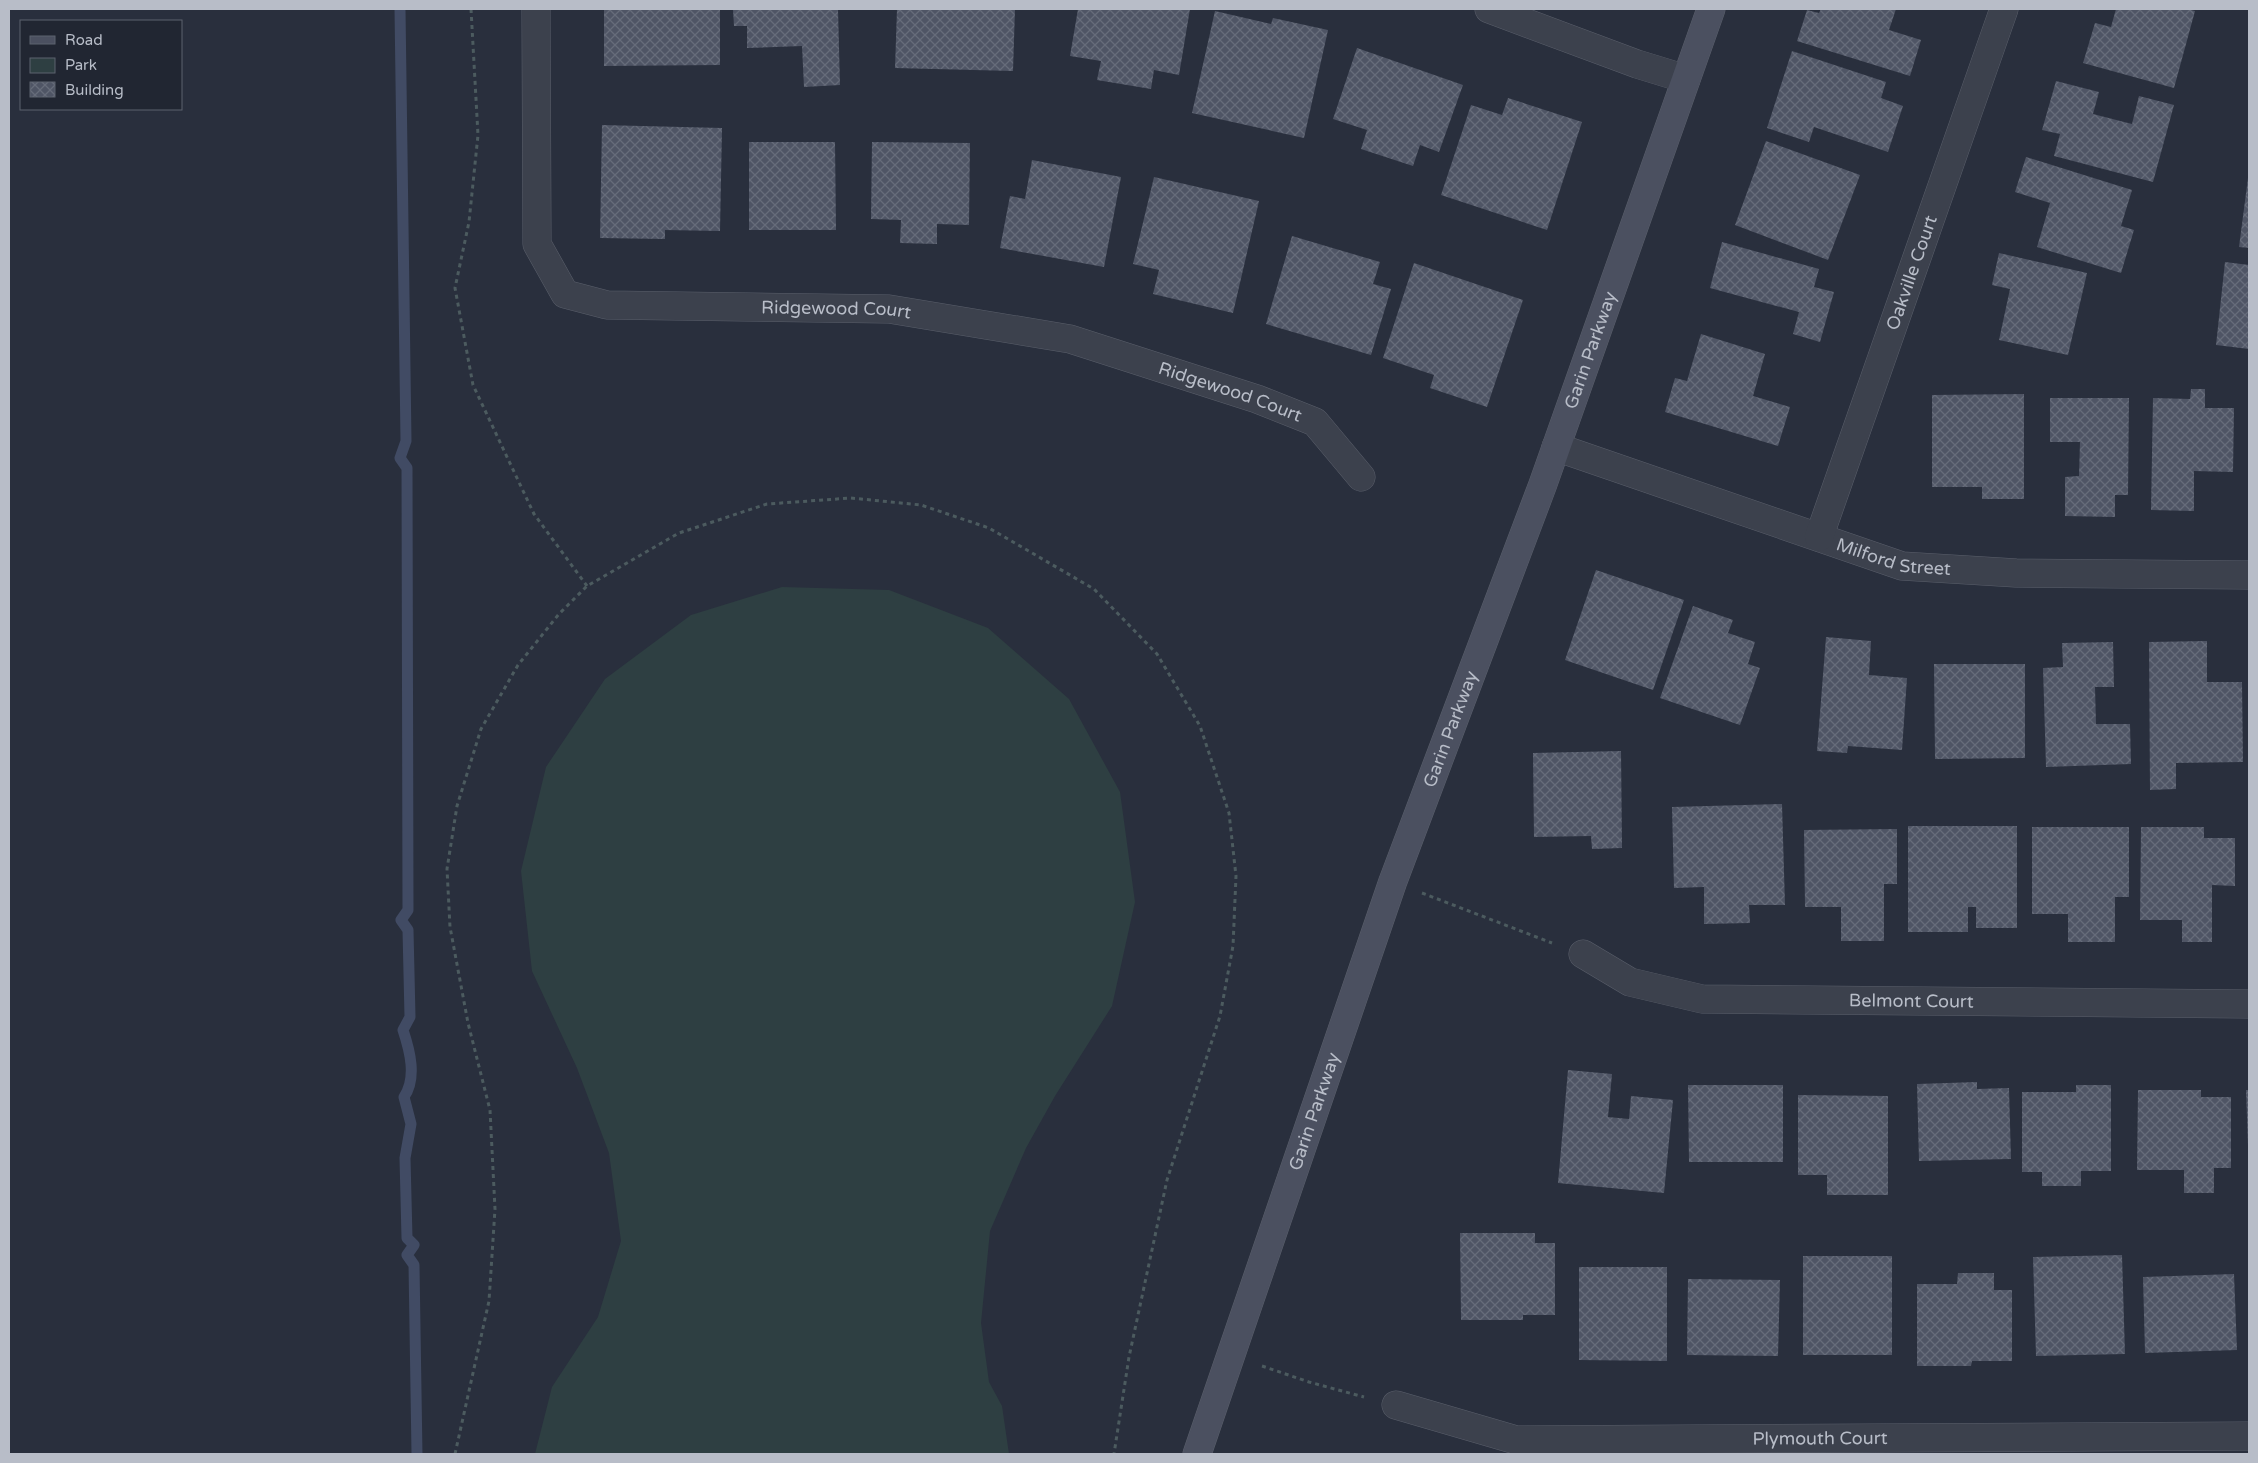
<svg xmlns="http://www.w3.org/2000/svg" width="2258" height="1463" font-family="'Varela Round',sans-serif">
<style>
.park{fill:#2e3f42}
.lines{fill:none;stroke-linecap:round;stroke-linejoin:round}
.stream{stroke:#414b64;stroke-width:11}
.building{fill:url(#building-cross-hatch)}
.street-casing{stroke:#5a5f6b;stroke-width:29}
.secondary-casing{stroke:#5a5f6b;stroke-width:29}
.path{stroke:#4c5b5f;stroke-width:3;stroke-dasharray:4 4;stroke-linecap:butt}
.street{stroke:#3c414d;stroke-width:28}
.secondary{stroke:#4b5060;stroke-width:28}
.labels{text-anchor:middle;stroke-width:4.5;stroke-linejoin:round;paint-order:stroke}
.street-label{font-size:18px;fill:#b8bdc8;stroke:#212632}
</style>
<defs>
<pattern id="building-cross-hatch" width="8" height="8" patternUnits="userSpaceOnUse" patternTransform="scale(1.25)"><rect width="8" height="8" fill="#4f5565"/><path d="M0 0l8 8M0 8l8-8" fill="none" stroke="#666c7a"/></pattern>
</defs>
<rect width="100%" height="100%" fill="#292f3d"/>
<!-- park -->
<path class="park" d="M782,587L889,590L988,628L1069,699L1120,792L1135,902L1112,1006L1055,1096L1026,1148L990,1231L981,1323L989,1382L1002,1406L1009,1454H535L552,1387L598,1317L621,1241L609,1153L577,1068L532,971L521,871L546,767L605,679L691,615Z"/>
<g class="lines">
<!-- stream -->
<path class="stream" d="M400,9L406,441L400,458L407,468L408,910L401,920L408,930L410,1017L403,1030C410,1051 417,1078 404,1097L411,1124L405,1158L407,1238L414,1245L407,1255L414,1265L417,1454"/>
</g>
<!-- building -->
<path class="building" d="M604,9H720V65L604,66Z
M733,9H838L840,85L804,87L802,46L747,48V26H734Z
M897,9H1015L1013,71L895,68Z
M1078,9H1190L1179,75L1154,70L1151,89L1097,80L1101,61L1070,56Z
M1821,9H1896L1889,30L1921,40L1910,76L1797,41L1807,10L1819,13Z
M2116,9H2187L2195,11L2174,88L2083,63L2095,23L2111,27Z
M1215,11L1271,24L1273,18L1328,30L1304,138L1192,113Z
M1357,48L1463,85L1439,152L1420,145L1413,166L1361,149L1367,130L1333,119Z
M1792,51L1886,82L1881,98L1903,106L1888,152L1814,127L1809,142L1767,128Z
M2056,81L2099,92L2093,114L2132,124L2139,96L2174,105L2153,182L2054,156L2060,134L2042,130Z
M1508,98L1582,122L1547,230L1441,195L1471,105L1502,115Z
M602,125L722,128L720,231L665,230V239L600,238Z
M1766,141L1860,175L1828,260L1735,225Z
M749,142H835L836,230H749Z
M872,142L970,143L969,225L937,224V244L900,243L901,220L871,219Z
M2026,157L2132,190L2121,226L2134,230L2121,273L2037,247L2050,203L2015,192Z
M1032,160L1121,177L1104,267L1000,248L1010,196L1025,199Z
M1154,177L1259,201L1233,313L1153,294L1159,270L1133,264Z
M2248,178H2249V248L2239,247Z
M1292,236L1380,262L1373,284L1391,289L1371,355L1266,324Z
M1722,242L1819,269L1814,287L1834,292L1820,342L1793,334L1799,312L1710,288Z
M1999,253L2087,273L2068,355L1999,340L2010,289L1992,285Z
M2225,262L2249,265V349L2216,345Z
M1414,263L1523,300L1487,407L1430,388L1434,375L1383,358Z
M1701,334L1765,354L1753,396L1790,407L1778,446L1665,412L1675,378L1687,381Z
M2191,389H2205V408H2234L2233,472L2194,471V511L2151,510L2153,398L2190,399Z
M2024,394V499H1982V487H1932V395Z
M2050,398H2129L2128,495H2115V517L2065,516V477L2079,476L2080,442H2050Z
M1596,570L1684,600L1653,690L1565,660Z
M1693,606L1733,620L1728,633L1755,642L1748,664L1760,668L1740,725L1660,698Z
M1826,637L1871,641L1869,675L1907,678L1902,750L1848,746L1847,753L1817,751Z
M2207,641V682H2242L2243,762L2176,763V789L2150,790L2149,642Z
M2113,642L2114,687H2095L2096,724H2130L2131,764L2046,767L2043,668L2063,667L2062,643Z
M1934,664H2025V758L1935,759Z
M1621,751L1622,848L1592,849L1591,836L1534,837L1533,753Z
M1782,804L1785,905H1749L1750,923L1704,924V887L1674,888L1672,807Z
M1908,826H2017V928H1976V907H1968V932H1908Z
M2032,827H2129V897H2115V942H2068V914H2032Z
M2141,827H2204V838H2235V886L2212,885V942H2182V920H2140Z
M1897,829V884H1884V941H1841V907H1805L1804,830Z
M1568,1070L1612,1074L1608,1117L1629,1119L1631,1096L1673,1100L1664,1193L1558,1183Z
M1977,1082V1089L2009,1088L2011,1159L1919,1161L1917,1084Z
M1688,1085H1783V1162H1689Z
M2076,1085H2111V1171H2081V1186H2042V1172H2022V1092H2076Z
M2138,1090H2201V1097H2231V1168H2214V1193H2184V1170H2137Z
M2246,1090H2249V1145H2248Z
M1798,1095L1888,1096V1195H1827V1175H1798Z
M1460,1233H1535V1243H1555V1315H1523V1320H1461Z
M2122,1255L2125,1354L2036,1356L2033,1257Z
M1803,1256H1892V1355H1803Z
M1579,1267H1667V1361L1579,1360Z
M1958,1273H1994V1290H2012V1361H1972L1971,1366H1917V1284H1957Z
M2234,1274L2237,1350L2145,1353L2143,1277Z
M1688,1279L1780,1280L1778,1356L1687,1355Z"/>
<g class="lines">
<defs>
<g id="street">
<path id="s1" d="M536,9L537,244L565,294L607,305L889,309L1070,339L1257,399L1315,422L1361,477"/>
<path d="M1489,9L1637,64L1686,79"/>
<path id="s2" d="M1556,447L1902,566L2016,573L2249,575"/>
<path id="s3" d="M1819,537L2004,9"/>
<path id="s4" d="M1583,954L1630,982L1702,999L2249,1004"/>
<path id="s5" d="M1396,1405L1516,1440L2249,1436"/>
</g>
<g id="secondary">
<path id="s6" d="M1197,1454L1393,881L1543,484L1711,9"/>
</g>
</defs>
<!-- street casing -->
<use href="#street" class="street-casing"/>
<!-- secondary casing -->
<use href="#secondary" class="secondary-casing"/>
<!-- path -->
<path class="path" d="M471,9L478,135L469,222L455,288L473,385L534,514L587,586
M1422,893L1552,943
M1262,1366L1309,1382L1364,1397
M455,1454L489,1301L495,1209L490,1110L468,1023L450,927L447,869L457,806L481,729L518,665L559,614L587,586L679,533L767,504L851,498L921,505L989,528L1094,589L1157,654L1200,726L1229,813L1236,876L1233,946L1220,1016L1167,1180L1129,1357L1114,1454"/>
<!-- street -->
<use href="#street" class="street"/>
<!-- secondary -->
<use href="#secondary" class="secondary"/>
</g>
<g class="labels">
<!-- street labels -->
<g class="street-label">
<text dy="6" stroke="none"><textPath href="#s3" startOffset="280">Oakville Court</textPath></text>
<text dy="6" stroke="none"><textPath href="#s1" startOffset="565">Ridgewood Court</textPath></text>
<text dy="6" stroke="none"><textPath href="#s6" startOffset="1172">Garin Parkway</textPath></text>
<text dy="6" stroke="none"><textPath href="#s1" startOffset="970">Ridgewood Court</textPath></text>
<text dy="6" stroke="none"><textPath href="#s2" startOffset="356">Milford Street</textPath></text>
<text dy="6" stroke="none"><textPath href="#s6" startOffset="768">Garin Parkway</textPath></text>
<text dy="6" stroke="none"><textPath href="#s4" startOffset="338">Belmont Court</textPath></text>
<text dy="6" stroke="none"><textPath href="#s6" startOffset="362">Garin Parkway</textPath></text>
<text dy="6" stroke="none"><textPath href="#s5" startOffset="429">Plymouth Court</textPath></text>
</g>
</g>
<!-- border -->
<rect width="2258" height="1463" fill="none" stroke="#b8bdc8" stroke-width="20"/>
<!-- legend -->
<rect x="20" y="20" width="162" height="90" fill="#212632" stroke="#5d626e"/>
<rect x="30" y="36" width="25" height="8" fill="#4b5060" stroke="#5d626e"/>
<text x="65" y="45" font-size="15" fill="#b8bdc8">Road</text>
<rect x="30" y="58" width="25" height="15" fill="#2e3f42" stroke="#5d626e"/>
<text x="65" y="70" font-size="15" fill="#b8bdc8">Park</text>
<rect x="30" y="82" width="25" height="15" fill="url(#building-cross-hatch)" stroke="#5d626e"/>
<text x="65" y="95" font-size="15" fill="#b8bdc8">Building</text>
</svg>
